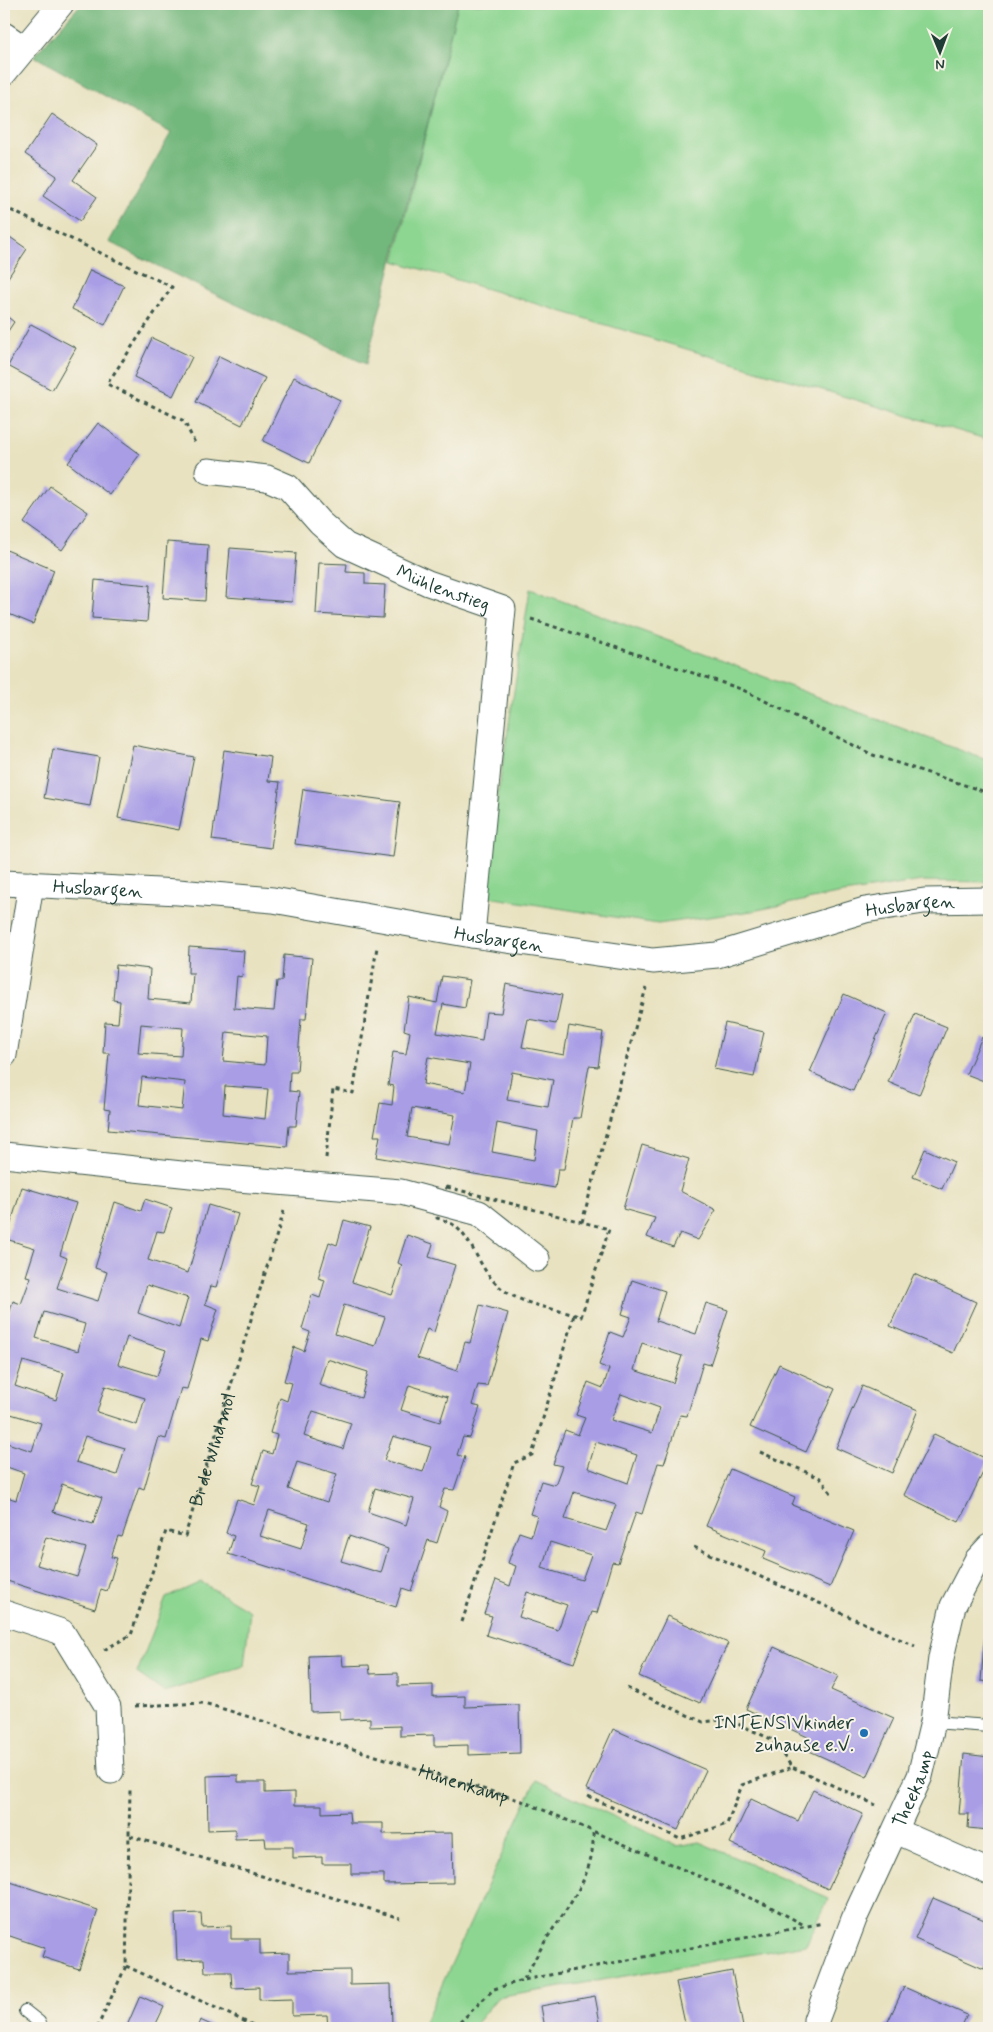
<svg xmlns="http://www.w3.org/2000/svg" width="993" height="2032" font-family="Mynerve,sans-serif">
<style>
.green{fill:#8dd691;stroke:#568a62}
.forest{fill:#72b77b;stroke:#487a58}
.building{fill:#a99ee6;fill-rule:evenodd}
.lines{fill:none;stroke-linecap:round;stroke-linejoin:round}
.service-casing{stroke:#3d5649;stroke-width:14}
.minor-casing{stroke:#3d5649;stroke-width:27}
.path{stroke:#3d5649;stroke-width:3;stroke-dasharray:4 4;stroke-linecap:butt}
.service{stroke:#fff;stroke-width:12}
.minor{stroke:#fff;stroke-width:25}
.poi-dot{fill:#1f6fb2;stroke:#f7f3e8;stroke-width:2}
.labels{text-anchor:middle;stroke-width:4;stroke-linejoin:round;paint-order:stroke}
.street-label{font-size:19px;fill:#1f3d34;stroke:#f7f3e8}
.poi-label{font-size:19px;fill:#1f3d34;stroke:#f7f3e8;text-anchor:end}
</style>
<rect width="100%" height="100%" fill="#f7f3e8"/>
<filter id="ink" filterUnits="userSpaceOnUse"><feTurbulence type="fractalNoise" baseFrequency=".02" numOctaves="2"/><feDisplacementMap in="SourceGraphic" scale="10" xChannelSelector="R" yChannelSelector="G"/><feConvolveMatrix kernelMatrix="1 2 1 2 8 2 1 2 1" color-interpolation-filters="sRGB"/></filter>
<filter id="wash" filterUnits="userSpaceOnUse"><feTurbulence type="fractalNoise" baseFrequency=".0096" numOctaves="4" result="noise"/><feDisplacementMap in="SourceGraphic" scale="20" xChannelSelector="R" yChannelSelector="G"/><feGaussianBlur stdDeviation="1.12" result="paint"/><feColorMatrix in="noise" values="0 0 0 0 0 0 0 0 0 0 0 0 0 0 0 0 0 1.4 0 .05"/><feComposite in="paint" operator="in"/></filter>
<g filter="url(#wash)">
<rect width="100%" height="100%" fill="#e8e2c0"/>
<!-- green -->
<path class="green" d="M458,4H989V440L394,261Z
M530,589L989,761V882L922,881L837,894L752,911L658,924L482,896Z
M201,1582L250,1611L244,1666L164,1692L137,1673L166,1598Z
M536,1780L677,1846L699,1842L829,1898L806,1945L497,1998L472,2028H422Z"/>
<!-- forest -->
<path class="forest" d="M81,4H458L366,364L233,303L109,242L171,133L34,56Z"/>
<g id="blocks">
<!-- building -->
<path class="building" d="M52,114L97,145L73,180L97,197L80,221L43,196L57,176L25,154Z
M4,233L27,249L7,279L4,276Z
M90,270L124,286L105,325L72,309Z
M4,314L14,322L4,337Z
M31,324L76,348L52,390L8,366Z
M152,338L192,357L173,396L134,377Z
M219,356L265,378L242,425L196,402Z
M294,377L340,400L309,463L263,441Z
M98,423L140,454L110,495L68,463Z
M50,486L88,512L62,550L24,523Z
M167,542L208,545L205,601L163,598Z
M230,548L296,553L292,602L226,597Z
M4,549L54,570L33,624L4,612Z
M319,563L347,564L346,572L365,573V584L385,585L383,618L316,614Z
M95,580L150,585L147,622L92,618Z
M133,745L194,757L179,830L118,818Z
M53,749L99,757L90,806L44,798Z
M224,750L271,757L268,781L280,782L271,848L212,840Z
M303,789L400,802L393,857L295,844Z
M189,947L244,951L242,977L237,976L234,1008L274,1011L277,981H282L284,955L312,958L306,1019H301L297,1072H290L289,1091L299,1092L296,1126H289L287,1147L108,1130L110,1110L104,1109L109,1053H103L105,1022L118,1023L120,1001L113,1000L116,965L150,969L148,999L191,1003L193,973H188ZM141,1024L183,1028L181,1056L138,1053ZM226,1032L267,1036L265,1065L223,1061ZM142,1077L185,1082L182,1110L139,1105ZM225,1086L268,1089L265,1119L223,1114Z
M442,976L470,980L465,1008L443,1004L437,1033L482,1041L486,1012L501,1013L506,984L562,995L556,1024L528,1019L522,1047L564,1055L569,1026L603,1032L598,1067L589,1066L580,1118H573L564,1169H558L555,1188L376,1157L380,1136H374L380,1103L392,1105L394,1086L388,1085L393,1052L406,1054L410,1032L404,1030L409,997L437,1003ZM428,1057L470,1064L465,1092L423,1084ZM512,1072L553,1080L548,1107L507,1100ZM412,1108L455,1115L449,1144L407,1137ZM497,1123L538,1131L534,1160L492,1152Z
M844,994L887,1013L853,1091L810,1072Z
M915,1014L947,1027L919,1095L888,1082Z
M725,1023L764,1032L754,1077L714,1069Z
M982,1037L989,1040V1083L966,1074Z
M642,1145L689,1159L680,1191L716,1210L698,1240L680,1233L673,1247L647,1237L655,1218L623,1209Z
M925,1149L954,1162L942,1189L913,1177Z
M22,1187L76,1203L60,1255L67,1258L57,1288L98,1301L107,1272L95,1268L115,1202L141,1211L145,1199L172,1208L164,1232L157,1231L148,1260L188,1273L208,1205L238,1214L216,1287L211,1286L205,1304L218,1309L208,1341L201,1339L187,1389L181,1388L166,1439L159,1437L144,1489L139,1487L122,1537L118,1536L111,1557L117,1558L107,1591L101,1589L95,1609L4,1580V1496L16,1500L24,1473L4,1466V1442L32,1451L41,1423L4,1412V1349L9,1334L4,1331L13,1301L21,1304L31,1277L26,1276L35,1248L6,1239ZM147,1285L188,1298L179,1328L138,1313ZM44,1312L85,1324L78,1351L36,1338ZM127,1337L166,1350L157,1376L118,1364ZM23,1361L64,1373L56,1400L15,1386ZM105,1386L145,1398L137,1425L97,1412ZM85,1436L125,1448L117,1475L76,1462ZM62,1484L102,1498L93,1524L53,1512ZM46,1537L86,1548L77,1577L37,1565Z
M344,1220L370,1227L352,1282L392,1295L402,1265L398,1263L407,1235L433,1244L429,1257L455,1265L434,1332L427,1329L417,1358L457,1371L465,1342L470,1343L480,1305L508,1313L487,1386L478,1385L472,1405L480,1407L470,1438L463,1437L457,1455L465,1457L454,1490L445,1489L439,1507L447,1511L437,1543L428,1540L411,1591L402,1588L396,1607L228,1554L234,1536L226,1533L237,1499L254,1505L260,1486L252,1484L263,1451L272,1454L277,1435L270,1433L280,1398L287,1401L292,1383L284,1381L294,1347L304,1351L310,1332L302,1329L312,1295L320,1298L325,1280L318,1278L329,1242L337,1245ZM344,1305L385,1317L375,1346L335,1334ZM327,1359L368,1372L361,1398L319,1385ZM409,1385L448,1397L440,1422L401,1410ZM313,1411L351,1423L343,1449L304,1436ZM393,1436L431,1447L423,1472L384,1460ZM297,1462L337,1474L327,1502L288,1489ZM375,1488L414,1499L406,1525L368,1512ZM269,1510L309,1523L301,1549L260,1536ZM349,1536L388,1549L381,1573L341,1561Z
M914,1274L976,1302L953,1353L890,1326Z
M632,1280L665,1291L656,1321L696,1334L706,1303L728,1310L710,1365L703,1363L687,1416L680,1415L664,1464L658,1463L642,1514L636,1512L618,1563L612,1562L597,1613L592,1612L574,1663L486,1635L492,1616L484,1614L496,1580L510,1586L516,1566L508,1563L519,1532L531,1536L537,1516L530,1514L541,1481L555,1485L562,1466L553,1464L565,1430L578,1435L585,1418L576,1415L588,1382L603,1388L609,1369L599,1365L610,1332L623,1337L631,1317L622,1314ZM642,1343L682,1356L673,1383L634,1370ZM621,1394L660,1408L652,1433L611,1420ZM596,1442L637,1455L628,1483L588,1468ZM574,1492L616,1505L606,1531L565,1519ZM550,1542L591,1555L582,1580L542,1568ZM527,1592L567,1605L558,1630L519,1617Z
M779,1364L835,1389L806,1452L750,1427Z
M862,1386L918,1410L892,1473L836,1448Z
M934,1434L989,1460L959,1522L904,1495Z
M730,1469L795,1497L792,1505L854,1531L830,1587L763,1559L766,1551L706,1526Z
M667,1616L728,1643L700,1703L639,1676Z
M986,1620L989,1621V1682L981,1681Z
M774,1647L838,1676L831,1690L894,1718L867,1777L805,1749L810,1738L746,1709Z
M342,1655L343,1666L369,1665L370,1674L398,1673V1686L433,1685V1697L465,1696V1707L519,1705L520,1753L468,1755V1745L434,1746V1735L400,1736V1726L370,1727V1718L340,1720V1711L311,1712L309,1656Z
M613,1729L706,1770L678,1830L586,1789Z
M964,1754L989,1757V1830L968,1828L969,1814H959Z
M238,1775V1782H265V1793L295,1792V1805H322V1813L349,1812L350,1823H383V1834L452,1833L453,1883L384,1884V1874H351V1864H322V1857L293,1858V1847H266L265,1838L235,1839V1829L208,1830L207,1776Z
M813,1790L863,1814L828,1889L730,1843L751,1799L798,1821Z
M4,1880L98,1910L79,1969L42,1957L45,1948L4,1934Z
M933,1898L989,1922V1957L984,1969L915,1939Z
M201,1913L202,1927L231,1926V1939H260V1954L289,1953V1971L350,1970V1985L391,1984L392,2028H328L327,2015L292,2016V1999L259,2000V1987L232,1988L231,1972H205L204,1959L177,1960L175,1914Z
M732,1971L743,2027L686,2028L676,1982Z
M904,1987L967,2015L961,2028H885Z
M140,1996L164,2007L154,2028H126Z
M595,1996L601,2028H545L541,2006Z
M200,2020L218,2028H197Z"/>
</g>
</g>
<g filter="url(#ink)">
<use href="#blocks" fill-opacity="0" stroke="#3d5649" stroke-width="1"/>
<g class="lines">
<defs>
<path id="service" d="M933,1722L989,1726
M25,2011L39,2022L42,2028"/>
<g id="minor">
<path d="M4,35L23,48"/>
<path d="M4,73L61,4"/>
<path id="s3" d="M208,471L267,478L288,487L320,523L345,545L428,583L503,609L472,935"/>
<path id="s4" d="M4,883L178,892L273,900L472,935L653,961L717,955L865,910L924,901L989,900"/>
<path d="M4,1055L31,884"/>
<path d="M4,1155L200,1176L401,1192L479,1213L537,1259"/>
<path d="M4,1613L62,1632L108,1707L111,1771"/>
<path d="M896,1831L989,1872"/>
<path id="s5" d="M816,2028V2020L854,1919L920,1776L933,1722L941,1658L953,1606L977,1560L989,1547"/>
</g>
</defs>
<!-- service casing -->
<use href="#service" class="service-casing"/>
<!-- minor casing -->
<use href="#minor" class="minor-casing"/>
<!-- path -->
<g class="path">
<path d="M4,207L172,287L107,384L184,421L196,445"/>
<path d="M531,619L741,689L873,755L989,793"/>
<path d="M326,1158L333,1089L353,1093L377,947"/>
<path d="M447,1187L609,1229L581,1317C555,1308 523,1306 501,1288C480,1272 475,1243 455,1226C450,1222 443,1220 437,1218L431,1200Z"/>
<path d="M582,1222L646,988"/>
<path d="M760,1452L820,1478L831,1493"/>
<path d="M694,1547L915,1646"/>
<path d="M462,1622L514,1463L532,1455L574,1315"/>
<path id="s1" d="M104,1650L131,1635L166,1531L185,1536L284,1211"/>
<path d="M627,1688L703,1722L727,1719L771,1739L792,1767L876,1805"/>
<path id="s2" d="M135,1706L204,1703L522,1801L769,1906L804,1925"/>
<path d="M588,1796L680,1839L727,1824L742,1785L792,1767"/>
<path d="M130,1836L400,1918"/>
<path d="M126,1966L259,2028"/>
<path d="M524,1979C533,1963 542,1945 553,1929C574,1899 595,1870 593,1832"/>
<path d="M97,2028L126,1966L130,1790"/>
<path d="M454,2028L494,1989L523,1980L823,1923"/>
</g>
<!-- service -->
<use href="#service" class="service"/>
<!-- minor -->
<use href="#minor" class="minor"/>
</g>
</g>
<!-- markers -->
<circle class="poi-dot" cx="864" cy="1733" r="5"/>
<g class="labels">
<!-- street labels -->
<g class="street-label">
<text dy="7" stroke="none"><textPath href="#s3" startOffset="271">Mühlenstieg</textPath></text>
<text dy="7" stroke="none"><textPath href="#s4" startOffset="94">Husbargen</textPath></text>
<text dy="7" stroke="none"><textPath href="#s4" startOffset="919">Husbargen</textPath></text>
<text dy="7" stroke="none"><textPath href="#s4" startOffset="499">Husbargen</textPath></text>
<text dy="7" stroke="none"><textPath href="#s1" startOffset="251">Bi de Windmöl</textPath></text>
<text dy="7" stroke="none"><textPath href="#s2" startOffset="341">Hünenkamp</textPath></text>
<text dy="7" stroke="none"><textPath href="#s5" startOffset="259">Theekamp</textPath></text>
</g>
<!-- poi labels -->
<g class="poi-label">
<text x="854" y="1729">INTENSIVkinder<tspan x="854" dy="22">zuhause e.V.</tspan></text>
</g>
</g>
<!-- margin -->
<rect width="993" height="2032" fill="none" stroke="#f7f3e8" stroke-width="20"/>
<!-- north arrow -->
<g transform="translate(940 52) rotate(179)" stroke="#f7f3e8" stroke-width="4" paint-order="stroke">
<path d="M0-4L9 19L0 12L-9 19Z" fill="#1f3d34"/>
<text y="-8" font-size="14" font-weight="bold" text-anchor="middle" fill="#1f3d34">N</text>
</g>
</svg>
